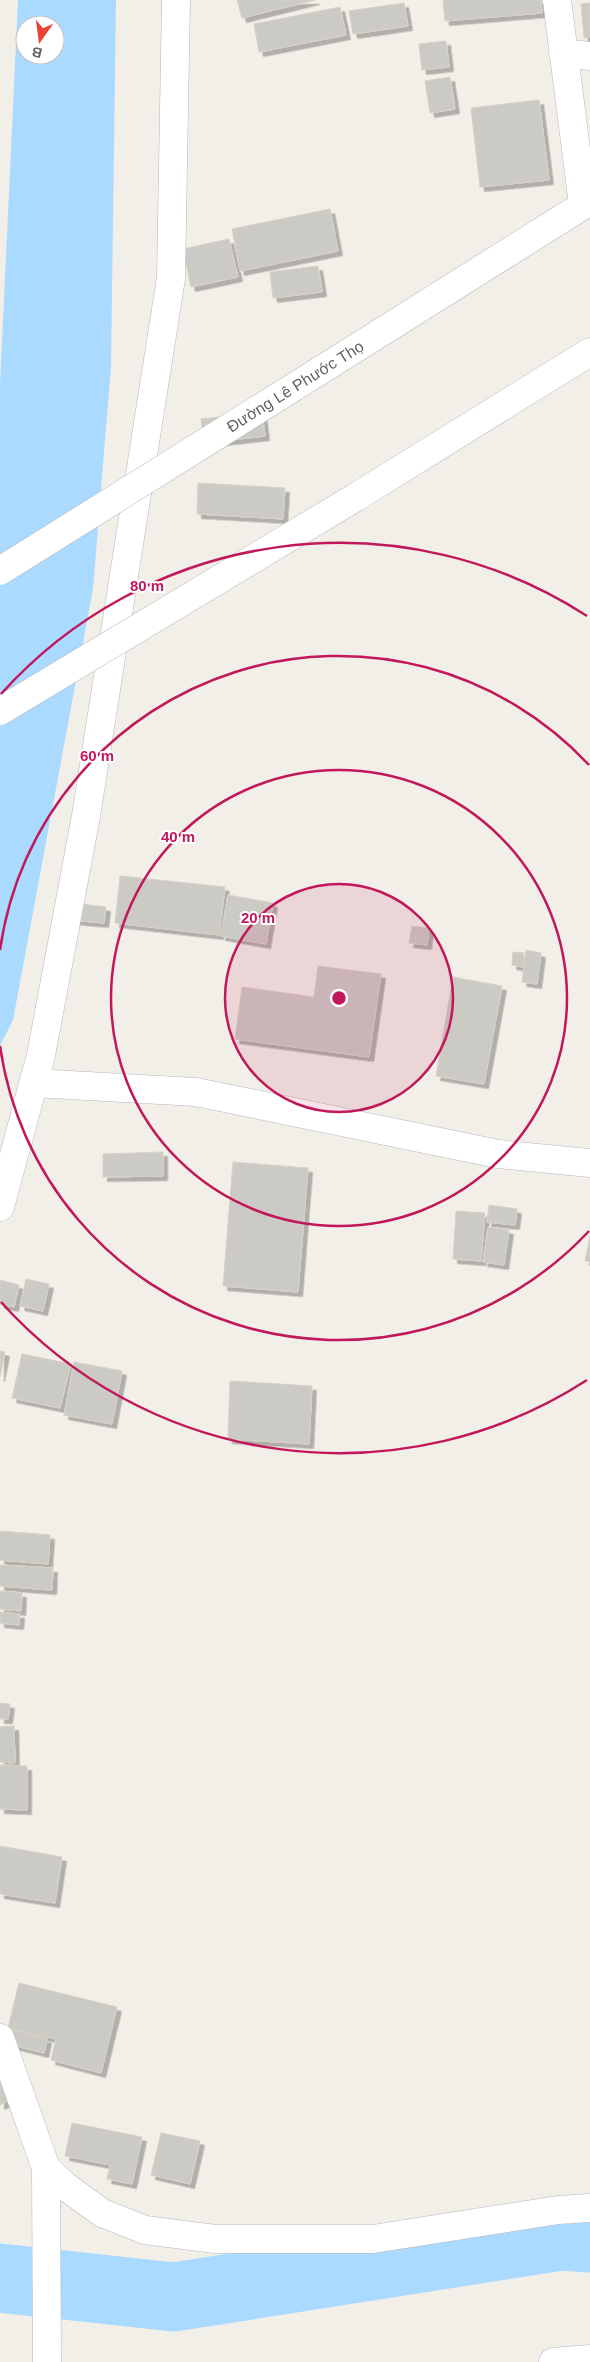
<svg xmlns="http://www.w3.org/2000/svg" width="590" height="2362" font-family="Arial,sans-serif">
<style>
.water{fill:#aadaff;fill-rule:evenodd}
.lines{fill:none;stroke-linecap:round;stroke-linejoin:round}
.river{stroke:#aadaff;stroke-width:69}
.building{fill:#cccac5;stroke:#d6d1c6;filter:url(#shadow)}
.minor-casing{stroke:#b5b8bc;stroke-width:29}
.minor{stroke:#fff;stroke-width:28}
.minor-bridge-casing{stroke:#b5b8bc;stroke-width:29;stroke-linecap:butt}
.minor-bridge{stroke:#fff;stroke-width:28}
.ring{fill:none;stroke:#c2185b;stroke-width:2.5}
.labels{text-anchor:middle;stroke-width:4;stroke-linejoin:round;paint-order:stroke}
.street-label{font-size:16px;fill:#5f6368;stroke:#fff}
.centre{fill:#c2185b;stroke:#fff;stroke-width:2.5}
.ring-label{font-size:15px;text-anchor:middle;font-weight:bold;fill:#c2185b;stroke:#fff;stroke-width:4;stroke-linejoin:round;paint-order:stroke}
</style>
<defs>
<filter id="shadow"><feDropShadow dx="4.5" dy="4.5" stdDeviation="0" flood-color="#0004"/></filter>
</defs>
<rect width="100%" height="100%" fill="#f1efe8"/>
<!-- water -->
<path class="water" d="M18,0H116L111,366L93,589L13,1020L0,1046V385ZM25,25H55V55H25Z"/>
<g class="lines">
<!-- river -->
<path class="river" d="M0,2278L174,2297L561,2236L590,2238"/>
</g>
<!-- building -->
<path class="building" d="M237,0H315L242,18Z
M443,0H541L542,13L445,21Z
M404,3L408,26L353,34L349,11Z
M590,3V37L584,38L581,4Z
M340,7L346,35L259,52L254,24Z
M446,41L449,67L422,70L419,44Z
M450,77L455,109L430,113L425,81Z
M539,100L549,180L480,187L471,108Z
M330,209L338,251L240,271L232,229Z
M229,239L238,277L191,287L183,249Z
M318,266L322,292L273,298L270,272Z
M262,412L265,436L204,443L201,419Z
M198,483L285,488L283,519L197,514Z
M120,876L225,887L219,935L115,923Z
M228,895L273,903L266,944L221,936Z
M73,903L106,907L104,923L71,920Z
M412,926L429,928L427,945L409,943Z
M526,950L541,953L537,984L522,982Z
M513,952L524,953L522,967L512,965Z
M318,966L381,974L369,1057L235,1039L242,987L314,997Z
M453,977L502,986L484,1084L436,1076Z
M163,1152V1176L103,1177V1154Z
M233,1162L308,1168L298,1292L223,1286Z
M489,1205L517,1209L515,1225L487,1222Z
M456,1211L485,1213L481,1261L453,1259Z
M488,1227L509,1230L504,1265L483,1262Z
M590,1236V1262L585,1261Z
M26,1279L49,1284L43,1311L20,1306Z
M0,1280L19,1285L14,1307L0,1304Z
M0,1351L5,1352L0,1377Z
M22,1354L71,1364L60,1408L12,1398Z
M74,1362L122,1371L112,1424L64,1415Z
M230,1381L312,1386L309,1444L228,1439Z
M0,1531L50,1535L48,1564L0,1560Z
M0,1565L53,1568L52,1590L0,1586Z
M0,1591L22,1593L21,1611L0,1609Z
M0,1612L20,1614L19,1625L0,1623Z
M0,1703L10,1704L8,1719H0Z
M14,1726L15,1763L0,1762V1727Z
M0,1765L27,1766V1810L0,1809Z
M0,1846L62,1857L55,1903L0,1894Z
M19,1983L117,2007L101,2073L51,2060L56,2039L8,2028Z
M7,2029L47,2039L44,2053L4,2043Z
M0,2067L15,2098L0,2105Z
M72,2123L142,2137L132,2184L107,2179L110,2165L65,2156Z
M161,2133L200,2141L190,2184L151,2175Z"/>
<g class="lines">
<defs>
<path id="minor" d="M557,0L583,205
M563,53L590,56
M294,387L590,201
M356,497L590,352
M33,1083L196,1092L498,1154L590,1163
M0,1207L41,1055L86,816L171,278L176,0
M0,2038L46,2168L47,2362
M46,2168L65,2186L102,2213L145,2230L215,2239H373L558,2210L590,2208
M553,2362L590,2359"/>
</defs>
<!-- minor casing -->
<use href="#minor" class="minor-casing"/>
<!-- minor -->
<use href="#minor" class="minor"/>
<defs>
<path id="minor-bridge" d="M0,571L294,387
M0,711L356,497"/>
</defs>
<!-- minor-bridge casing -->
<use href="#minor-bridge" class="minor-bridge-casing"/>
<!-- minor-bridge -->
<use href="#minor-bridge" class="minor-bridge"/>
</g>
<!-- distance rings -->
<circle cx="339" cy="998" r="114" fill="#c2185b" fill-opacity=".12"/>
<g class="ring">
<circle cx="339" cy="998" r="114"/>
<circle cx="339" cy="998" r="228"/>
<path d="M589 1231A342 342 0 0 1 0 1046M0 950A342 342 0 0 1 589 765"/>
<path d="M587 1380A455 455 0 0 1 1 1302M1 694A455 455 0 0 1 587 616"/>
</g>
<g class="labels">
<!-- street labels -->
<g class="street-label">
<text transform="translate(295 386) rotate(-32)" y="6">Đường Lê Phước Thọ</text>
</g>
</g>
<circle cx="339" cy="998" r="8" class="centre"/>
<g class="ring-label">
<text x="147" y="591">80 m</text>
<text x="97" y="761">60 m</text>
<text x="178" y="842">40 m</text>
<text x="258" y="923">20 m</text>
</g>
<!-- north arrow -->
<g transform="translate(40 40) rotate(194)"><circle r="24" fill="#ffffff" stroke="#bfc1c3"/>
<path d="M0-4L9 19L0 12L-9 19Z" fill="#ea4335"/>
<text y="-8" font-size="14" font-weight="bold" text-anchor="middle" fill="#5f6368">B</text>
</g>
</svg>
